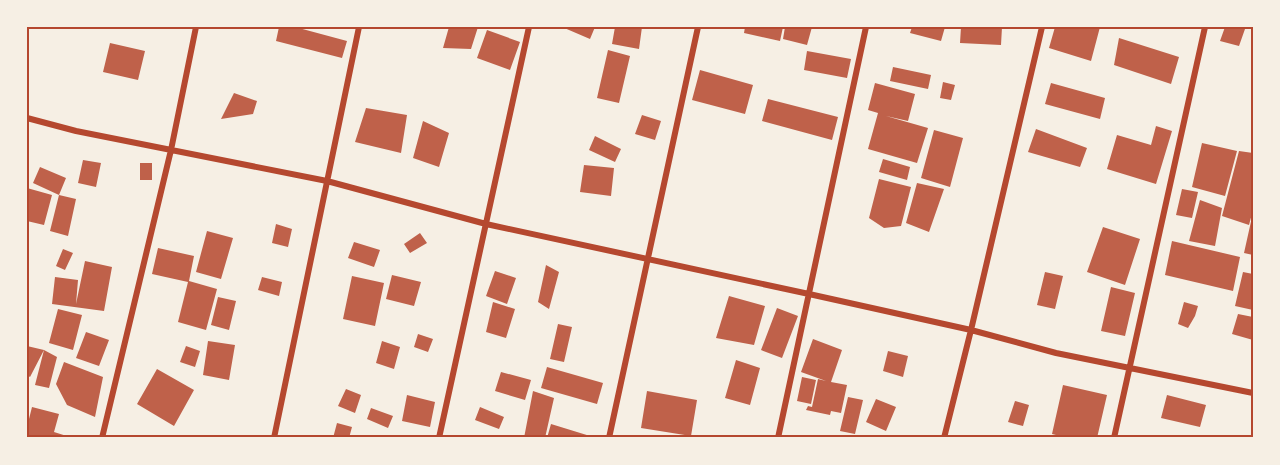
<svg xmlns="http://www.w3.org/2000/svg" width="1280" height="465" font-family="'Sofia Sans Condensed',sans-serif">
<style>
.building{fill:#bf614a}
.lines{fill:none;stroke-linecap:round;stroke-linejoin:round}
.minor{stroke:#b5482f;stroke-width:6}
.neatline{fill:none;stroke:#b5482f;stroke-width:2}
</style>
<rect width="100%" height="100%" fill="#f6efe4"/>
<!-- building -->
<path class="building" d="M279,27H295L347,41L342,58L276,41Z
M449,27H478L471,49L443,48Z
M562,27H595L590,39Z
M615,27H642L639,49L612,44Z
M745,27H783L780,41L744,33Z
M785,27H812L807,45L783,39Z
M912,27H945L941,41L910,33Z
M961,27H1002L1001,45L960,43Z
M1055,27H1100L1091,61L1049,48Z
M1225,27L1245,29L1239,46L1220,41Z
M487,30L520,42L510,70L477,58Z
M1119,38L1179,57L1171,84L1114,65Z
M110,43L145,51L138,80L103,72Z
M608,50L630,56L619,103L597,98Z
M807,51L851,59L847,78L804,70Z
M893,67L931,75L928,89L890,81Z
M700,70L753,85L745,114L692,100Z
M943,82L955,85L951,100L940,98Z
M875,83L915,94L908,121L886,116L928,128L917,163L868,149L878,113L868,110Z
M1051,83L1105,98L1100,119L1045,104Z
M234,93L257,101L253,114L221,119Z
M768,99L838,117L832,140L762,121Z
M366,108L407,115L401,153L355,142Z
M642,115L661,121L655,140L635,134Z
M423,121L449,133L439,167L413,158Z
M1156,126L1172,131L1156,184L1107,169L1117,135L1151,145Z
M1036,129L1087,148L1080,167L1028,152Z
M934,130L963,138L950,187L921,178Z
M595,136L621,149L615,162L589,150Z
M1202,143L1237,151L1225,196L1192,187Z
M1239,151L1253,153V210L1249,225L1222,216Z
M883,159L910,167L907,180L879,172Z
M83,160L101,163L96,187L78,183Z
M140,163H152V180H140Z
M584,165L614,168L611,196L580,192Z
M40,167L66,178L59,195L33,183Z
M879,179L911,187L901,226L884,228L869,218Z
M917,183L944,189L929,232L906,223Z
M27,188L52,195L44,225L27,221Z
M1182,189L1198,192L1192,218L1176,215Z
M59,195L76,199L68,236L50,231Z
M1200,200L1222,208L1215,246L1189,241Z
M1252,217H1253V255L1244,253Z
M276,224L292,229L288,247L272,243Z
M1103,227L1140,239L1125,285L1087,272Z
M207,231L233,238L221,279L196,272Z
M420,233L427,243L410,253L404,244Z
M1172,241L1240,257L1233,291L1165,275Z
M354,242L380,250L374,267L348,258Z
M158,248L194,256L189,281L217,289L206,330L178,322L188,282L152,274Z
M63,249L73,253L65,270L56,266Z
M85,261L112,267L104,311L52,304L55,277L78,280L76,304Z
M546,265L559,272L549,309L538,302Z
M495,271L516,278L507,304L486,296Z
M1045,272L1063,276L1055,309L1037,305Z
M1243,272L1253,274V310L1235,306Z
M392,275L421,282L414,306L386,299Z
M352,276L384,283L375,326L343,319Z
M262,277L282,282L279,296L258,290Z
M1111,287L1135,293L1125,336L1101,331Z
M729,296L765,306L754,345L716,338Z
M218,297L236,301L229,330L211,325Z
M493,302L515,309L506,338L486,332Z
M1184,302L1198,306L1195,316L1188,328L1178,324Z
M777,308L798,316L782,358L761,350Z
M58,309L82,315L73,350L49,343Z
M1238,314L1253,317V340L1232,334Z
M558,324L572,327L564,362L550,359Z
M86,332L109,340L99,366L76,358Z
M418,334L433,339L428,352L414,347Z
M813,339L842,350L831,382L847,385L841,413L831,411L830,415L806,410L808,406L812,407L818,379L826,381L801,372Z
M208,341L235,345L229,380L203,375Z
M382,341L400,347L394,369L376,363Z
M27,346L44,350L30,377L27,375Z
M186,346L200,351L195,367L180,362Z
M44,350L57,357L49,388L35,385Z
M888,351L908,356L903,377L883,371Z
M736,360L760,368L750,405L725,398Z
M64,362L103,377L95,417L67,405L56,384Z
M547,367L603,383L597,404L541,388Z
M157,369L194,390L174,426L137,404Z
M501,372L531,380L525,400L495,391Z
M802,377L816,380L811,404L797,401Z
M1063,385L1107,395L1097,438H1068L1052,434Z
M346,389L361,395L355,413L338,406Z
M533,391L554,398L545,438H524Z
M647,391L697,400L691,436L641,428Z
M407,395L435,402L430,427L402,421Z
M1167,395L1206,405L1200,427L1161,418Z
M848,397L863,400L855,434L840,431Z
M876,399L896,407L886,431L866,422Z
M1015,401L1029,405L1023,426L1008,422Z
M32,407L59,414L54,432L73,438H27V427Z
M480,407L504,417L499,429L475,420Z
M371,408L393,416L388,428L367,419Z
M337,423L352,427L349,438H333Z
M551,424L590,436L589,438H547Z"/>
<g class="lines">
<!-- minor -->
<path class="minor" d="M27,118L76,131L327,181L486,224L809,294L971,330L1056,353L1253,393
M102,438L171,150L196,27
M274,438L359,27
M439,438L529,27
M609,438L698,27
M778,438L866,27
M944,438L971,330L1042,27
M1114,438L1205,27"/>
</g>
<!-- border -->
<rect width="1280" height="465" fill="none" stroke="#f6efe4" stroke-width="57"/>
<rect x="28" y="28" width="1224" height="408" class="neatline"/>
</svg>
